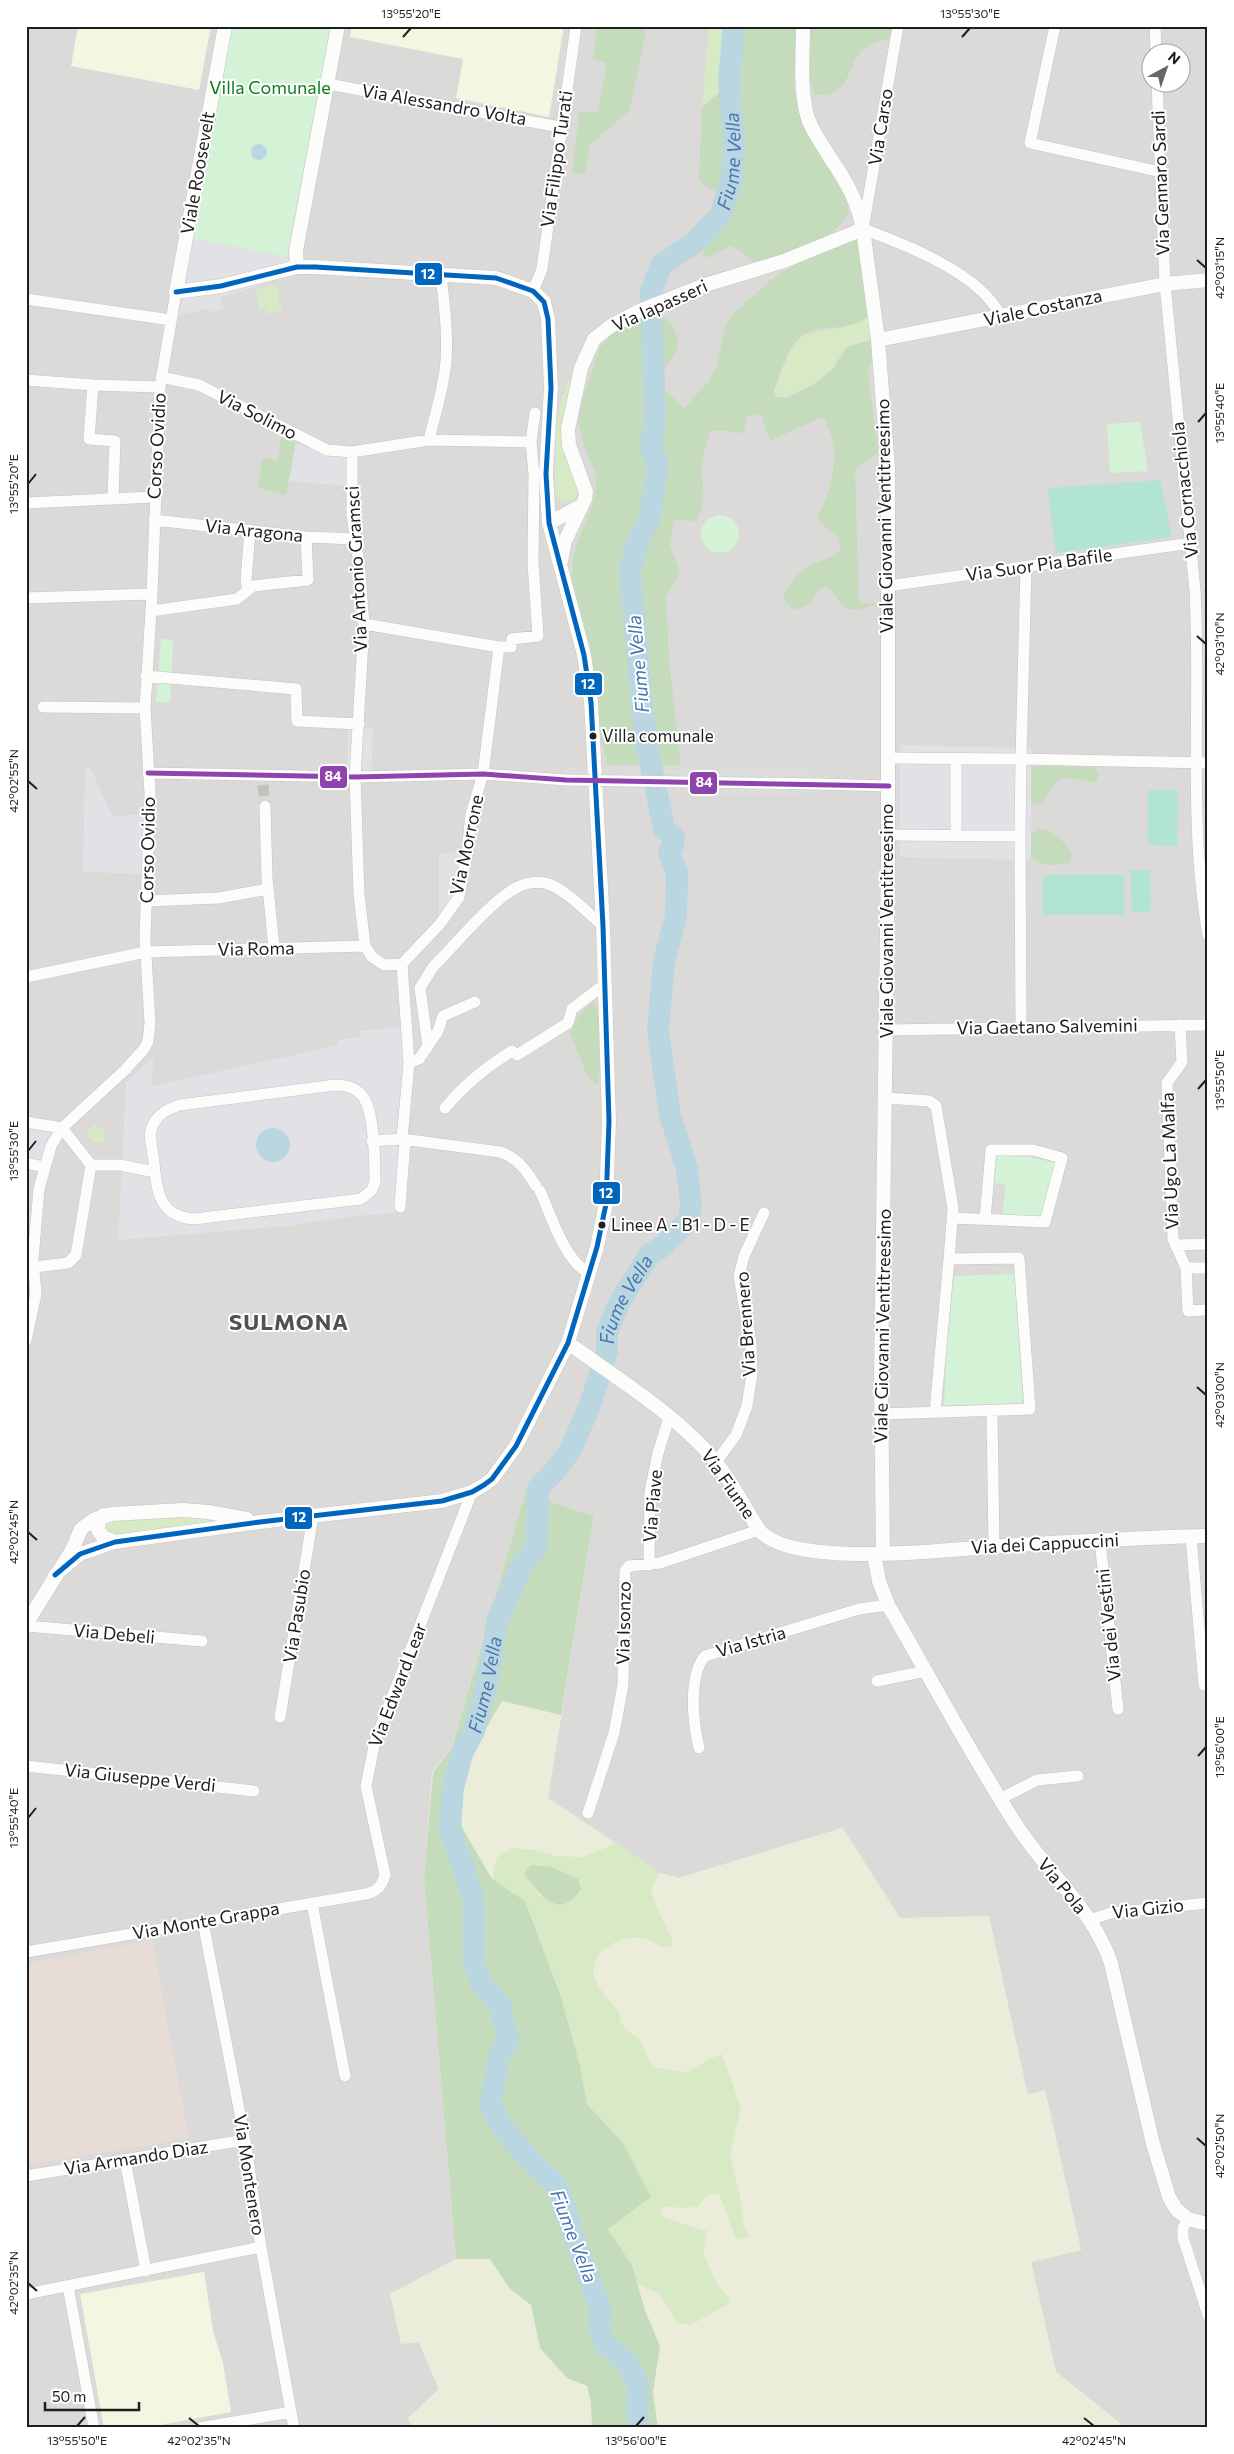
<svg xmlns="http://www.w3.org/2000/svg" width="1234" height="2454" font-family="Commissioner,sans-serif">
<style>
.residential{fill:#dbdad8;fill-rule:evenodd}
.education{fill:#f5f6e2}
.religious{fill:#dadad8}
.military{fill:#e7ddd6}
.farmland{fill:#ebedda}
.grass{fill:#d7eac5;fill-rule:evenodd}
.forest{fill:#c5dcbc}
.park{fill:#d4f3d6}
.pitch{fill:#b1e5d2}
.plaza{fill:#e2e1e6}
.water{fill:#bad6e1}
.pier{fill:#dcdcda}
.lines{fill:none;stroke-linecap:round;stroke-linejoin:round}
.river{stroke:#bad6e1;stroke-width:22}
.minor-tunnel{stroke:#c3c2bf;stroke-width:11;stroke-dasharray:11 5.5;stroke-linecap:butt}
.minor-casing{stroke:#c5c4c3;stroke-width:12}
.tertiary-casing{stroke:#c5c4c3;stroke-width:15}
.minor{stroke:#fcfcfb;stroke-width:11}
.tertiary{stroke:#fcfcfb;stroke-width:14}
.minor-bridge-casing{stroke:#c5c4c3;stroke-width:12;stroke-linecap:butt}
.minor-bridge{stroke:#fcfcfb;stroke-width:11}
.bus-1-casing{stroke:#fff;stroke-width:9}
.bus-2-casing{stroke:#fff;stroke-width:9}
.bus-1{stroke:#0065bd;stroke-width:5}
.bus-2{stroke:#8e44ad;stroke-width:5}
.ticks{fill:none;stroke:#1e1e1e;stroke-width:2}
.bus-dot{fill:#1e1e1e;stroke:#fff;stroke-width:2}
.labels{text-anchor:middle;stroke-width:4;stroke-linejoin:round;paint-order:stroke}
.bus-label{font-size:17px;fill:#1e1e1e;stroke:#fff;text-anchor:start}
.park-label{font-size:18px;fill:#0a7f1a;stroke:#fff}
.street-label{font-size:18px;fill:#1e1e1e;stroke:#fff}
.water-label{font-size:19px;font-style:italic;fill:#4977b0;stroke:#fff}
.district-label{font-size:22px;font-weight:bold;letter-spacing:1px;fill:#515151;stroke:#fff}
.line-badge{stroke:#fff;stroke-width:2}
.badge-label{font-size:14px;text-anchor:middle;font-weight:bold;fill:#fff}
.neatline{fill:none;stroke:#1e1e1e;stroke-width:2}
.ticks-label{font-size:12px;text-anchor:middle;fill:#1e1e1e}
</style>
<rect width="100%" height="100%" fill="#ecebe7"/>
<!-- residential -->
<path class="residential" d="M26,26H1208V2428H1126L1056,2372L1031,2262L1081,2250L1045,2090L1028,2095L1025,2083L989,1917L900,1918L842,1828L679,1878L660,1873L548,1798L594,1516L525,1493L452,1746L432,1772L424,1878L456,2259L390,2294L419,2342L439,2390L408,2418L412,2428H26ZM1152,52H1182V82H1152Z"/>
<!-- education -->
<path class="education" d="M78,26H211L199,90L71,66Z
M352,26H564L549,117L456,98L463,59L350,37Z
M204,2272L213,2331L223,2363L231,2412L144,2428H104L80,2294Z"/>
<!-- religious -->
<path class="religious" d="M587,26H596L591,60L605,63L598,111L575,108Z
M1173,428L1182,536L1176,537L1152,433Z
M878,453V603H859L855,467Z
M322,902L356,906L359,942H321Z
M563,1020L573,1039L524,1062L516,1047Z
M1018,1041H1095L1096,1100L1016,1098Z
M942,1096L977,1099L972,1121L947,1118Z
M1194,1275H1208V1302L1194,1303Z
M1208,1445V1524H1153L1151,1446Z
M1080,1925L1099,1977L1030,1988L1021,1927Z"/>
<!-- military -->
<path class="military" d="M152,1940L189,2138L26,2165V1964Z"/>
<!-- farmland -->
<path class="farmland" d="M502,1701L561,1715L548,1798L660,1873L679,1878L843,1828L900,1918L989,1916L1025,2083L1028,2095L1045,2090L1081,2250L1031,2262L1056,2372L1126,2428H658L653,2392L660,2346L492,1879L459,1822L465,1773L476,1746Z
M456,2259H490L509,2288L531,2305L540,2348L567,2378L587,2385L591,2402L592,2428H494L491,2416L470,2428H412L408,2418L439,2389L419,2342L401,2344L390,2294Z"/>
<!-- grass -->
<path class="grass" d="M709,26H742L739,72L736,78L702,107Z
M276,285L280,297L277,298L283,309L267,314L265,307L259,309L256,290Z
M869,316L870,340C860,342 847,346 840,355C837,359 836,365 833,369C820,384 795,398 775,397L774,390L792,347L803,335L845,327Z
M567,380L571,381C558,432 560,439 578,488C578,497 574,502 565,502L557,498L555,493L556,424Z
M95,1124L99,1128H103L105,1143L94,1142L86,1134Z
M206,1516L210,1521L205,1523L110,1535L103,1529L106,1522Z
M616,1843L660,1873L651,1889L656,1906L673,1941L670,1947C654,1948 654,1940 642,1938C620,1935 586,1952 595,1979C600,1992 612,2002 620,2013V2021L629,2032L640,2040L649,2061L656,2068L688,2072L709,2059L722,2054L741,2108L730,2155L740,2195L744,2227L749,2236L738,2240C728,2225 727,2208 718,2193L707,2195L698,2207L679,2208L668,2206L661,2210L662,2217L707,2231L703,2252L718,2286L729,2298L730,2303L691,2325L677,2323C664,2303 664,2292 638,2285L632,2265L608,2229L623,2143L587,2104L580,2065L561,1997L492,1879L497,1857L511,1848L535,1850L557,1856L584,1857ZM552,1867L578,1879L540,1896L533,1885Z"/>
<!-- forest -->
<path class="forest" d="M598,26H647L630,110L589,146L585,174L572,173L579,112H598L607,63L593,59Z
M742,26H797L794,87L802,124L845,193L849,214C828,246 788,252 753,262L739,250L730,246L707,258L703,254L704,247L720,227L716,191L705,186L699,178L702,107L736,78L739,72Z
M808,26H895C891,45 882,37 869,45C845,59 854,99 815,95L804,66Z
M861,237L869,316C848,333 821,323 803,335C787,346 781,373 774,390L776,397L787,398L814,384L834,368L847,347L870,340L873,360L868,370L878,453L855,468L859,603H878C843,617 849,609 826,586L818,590L811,603L796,610L786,604L783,595C790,584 799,570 811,565C822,559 831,559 840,551L839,538L829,531L817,517C833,491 843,443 822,417L770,441L761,414L746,417L744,433L711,430C706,443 701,460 702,474C703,496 706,499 697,521L674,520L670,546L680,572L666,597L669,659L681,765H607L570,588L574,553L595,496L597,478L582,440L578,421L583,398L600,347L614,332L638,318L663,316C684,336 682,352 661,370L663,388L684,408L709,381L717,365L725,326L737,310L772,279L820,250Z
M281,437L296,443L286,495L258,488L262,458L278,460Z
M1042,766L1093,767L1099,773L1096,782C1066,781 1061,765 1044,803L1036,804L1028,799V768Z
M1038,828C1052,829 1067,843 1072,855L1070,862C1057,867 1039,866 1028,856L1029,836Z
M594,1001L600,1016L599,1083L595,1084L585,1071L570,1033L579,1014Z
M525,1493L594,1516L561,1715L502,1701L476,1746L465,1772L459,1822L492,1879L525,1901L561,1997L580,2065L587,2104L623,2143L651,2197L608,2229L632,2265L645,2310L660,2346L653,2392L658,2428H592L591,2402L587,2386L567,2378L540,2348L531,2305L509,2288L490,2259H456L424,1878L433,1772L452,1747Z
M531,1865L552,1867L578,1879L581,1889C559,1923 540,1893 524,1874Z"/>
<!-- park -->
<path class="park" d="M232,26H331L287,257L192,238Z
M1140,422L1148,471L1110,473L1107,424Z
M701 534a19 19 0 1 1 38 0a19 19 0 1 1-38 0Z
M161,639L173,640L170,702H156Z
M997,1156L1031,1157L1055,1163L1041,1218L1002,1215L1006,1185L995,1183Z
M1014,1274L1023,1403L944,1405L947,1346L954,1276Z"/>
<!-- pitch -->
<path class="pitch" d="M1160,480L1172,537L1056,553L1047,488Z
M1148,790H1178L1177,846L1148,845Z
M1130,870H1150L1151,911L1132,912Z
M1043,875H1124V915H1043Z"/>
<!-- plaza -->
<path class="plaza" d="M192,238L287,257L297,274L221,297L224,309L209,312L208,309L179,315Z
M296,443L322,453L347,457L348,486L289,481Z
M348,728L373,729L371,780H347Z
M900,745L1031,748V860L900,857Z
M88,768L91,769L112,816L150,814L148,874L83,872L85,770Z
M471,851L465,897L442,925L439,923V854Z
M401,1027L414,1068L408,1135L411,1147L405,1212L356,1216L288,1226L118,1240L126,1083L153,1057L152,1086L339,1045L338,1040L360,1037V1031Z
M26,1127L54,1131L39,1168L26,1165Z"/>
<!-- water -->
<path class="water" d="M251 152a8 8 0 1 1 16 0a8 8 0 1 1-16 0Z
M256 1145a17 17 0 1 1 34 0a17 17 0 1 1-34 0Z"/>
<!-- pier -->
<path class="pier" d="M567,767L819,771V797L565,793Z"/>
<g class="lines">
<!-- river -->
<path class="river" id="s1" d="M637,2428L638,2384L630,2367L620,2356L604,2343L599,2327L601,2309L580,2255L557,2185L536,2167L505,2131L490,2105L500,2054L508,2039L500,2005L482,1985L474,1963L473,1896L450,1828L453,1788L462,1754L474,1731L486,1688L498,1619L521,1566L536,1549L538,1488L554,1472L570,1451L590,1405L607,1352V1333L619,1303L649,1255L664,1245L689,1220L691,1203L687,1169L670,1115L658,1031L664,960L676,917L677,873L669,852L673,846L674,837L664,829L645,736L630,571L639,537L649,521L658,466L651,447L655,418L651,292L661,265L693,244L721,214L732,178L734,144L729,79L734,26"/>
<!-- minor-tunnel -->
<path class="minor-tunnel" d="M263,785L265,806"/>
<defs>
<path id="minor" d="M898,26L863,229C904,244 982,274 1001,317
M1055,26L1030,143L1161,172
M1155,26L1156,52
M1157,82L1165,284L1195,590C1201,705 1188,822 1208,935
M328,84L560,127
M533,291L542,269L576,26
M26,299L171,320
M161,377L199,385L327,450L352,452L429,440L531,442
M26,380L93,385L160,387
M93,385L89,439L115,441L113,498
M429,440C435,414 444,388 446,361C448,332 444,303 441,274
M352,452V514L360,573L364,624L355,777L359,894L365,946L372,957L384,965L402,964
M26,503L154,497
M154,520L306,537L355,539
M1026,567L1021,759L1208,763
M888,586L1191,543
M248,589L246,580L250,531
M26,598L152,594
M151,611L237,599L253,586L308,580L306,537
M364,624L499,647H511L512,639L538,636L533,563L534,474L531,442L535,413
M146,676L296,689L297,721L359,724
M43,707L145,708
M956,759V835
M148,773L355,777L483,774L566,780
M819,784L889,786
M265,806L267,878L274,948
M888,835L1020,836L1021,759L888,758
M1020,836L1021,1028
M147,901L219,898L268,889
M402,964L440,924L459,897L467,853L471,814L483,774L499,647
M26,977L146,952L365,946
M1180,1025L1182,1062L1167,1083L1173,1239L1186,1268
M887,1030L1208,1025
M428,1046L438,1031L443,1016L475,1002
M409,1063L419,1059L428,1046L420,988L433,967C454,946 491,901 516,888C524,883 536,881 545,883C562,886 590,915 603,926
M335,1085C346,1085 359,1088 365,1100C374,1116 375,1163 375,1182L372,1190L361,1199L194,1219C155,1216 157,1185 153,1155C152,1146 148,1133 153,1125C159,1113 168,1109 180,1105Z
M886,1098L929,1101L936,1106L953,1208L949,1259
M445,1108C464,1085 486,1067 512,1051L517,1055L568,1023L572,1009L605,984
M26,1122L62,1128
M62,1128L91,1165H120L155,1172
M402,1139L409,1063L402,964
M372,1141L402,1139L500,1152C518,1158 526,1170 536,1186
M26,1163L44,1167
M540,1191C551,1215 565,1262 589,1273
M400,1207L405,1140
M953,1218L1045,1222L1062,1158L1033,1150H991L985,1219
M1175,1245L1208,1244
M34,1267L68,1263L76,1255L91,1165
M1208,1268H1186L1188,1311L1208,1310
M26,1340L36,1294L33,1259L39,1189L51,1146L62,1128L125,1070L144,1049L148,1041L150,1023L145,939L150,793L145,708L152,594L160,387L176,292
M992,1411L994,1546
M881,1414L1030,1409L1019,1258L949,1259L935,1412
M716,1462L736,1435L747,1406L752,1374L751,1343L739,1276L744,1256L764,1213
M1191,1537L1204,1685
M1100,1541L1118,1709
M649,1565L650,1492L658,1453L669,1418
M26,1626L202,1641
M877,1681L926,1671
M280,1717L313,1516
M699,1748C693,1723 688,1676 705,1656L859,1609L888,1605
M26,1766L254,1791
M1000,1799L1037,1780L1078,1776
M588,1813L614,1733L623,1685L625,1571L629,1566L660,1563L759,1530
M312,1903L345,2076
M1089,1920L1111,1913L1208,1903
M203,1922L245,2140L261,2247L294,2428
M26,1952L366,1894C377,1891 382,1886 385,1875L366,1786L375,1741L472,1492
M125,2160L146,2271
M26,2176L245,2140
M1188,2219L1183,2228V2238L1208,2315
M68,2286L94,2428
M26,2294L261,2247
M199,2428L291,2412"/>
<path id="tertiary" d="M803,26C803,54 800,84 806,111C810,129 822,144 831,159C846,181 858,202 863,229L878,340L888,468V855L881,1379L883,1554
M297,267L296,251L338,26
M878,340L1165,284L1208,280
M549,523L579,507
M561,561L565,541L585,499L586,492L569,445L568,429L581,368L594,339L611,326L639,311L702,286L784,261L863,229
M568,1343C613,1375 673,1413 709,1454C729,1476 743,1505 759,1530C793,1571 963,1548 1015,1545C1079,1542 1143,1537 1208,1536
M103,1515L99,1521L98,1530L103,1537L115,1542
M874,1554L879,1581L888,1605C931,1679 971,1755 1017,1826C1047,1872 1093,1910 1111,1963L1153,2144L1169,2197L1176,2209L1188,2219L1208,2224
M55,1575L80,1554L115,1542L260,1522L442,1501L472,1492L484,1485L492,1479L516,1446L568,1343L597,1247L606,1204L609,1121L603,926L591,702L584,655L549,523L546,474L551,388L548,319L544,302L533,291L496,278L315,267H297L221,286L176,292L225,26
M26,1624L72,1550L81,1529L93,1520L112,1514L183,1510L208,1512L247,1519"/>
</defs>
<!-- minor casing -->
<use href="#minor" class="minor-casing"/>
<!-- tertiary casing -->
<use href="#tertiary" class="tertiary-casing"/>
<!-- minor -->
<use href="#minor" class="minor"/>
<!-- tertiary -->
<use href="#tertiary" class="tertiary"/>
<defs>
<path id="minor-bridge" d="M566,780L819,784"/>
</defs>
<!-- minor-bridge casing -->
<use href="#minor-bridge" class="minor-bridge-casing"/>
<!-- minor-bridge -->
<use href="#minor-bridge" class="minor-bridge"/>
<defs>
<path id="bus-1" d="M55,1575L80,1554L115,1542L260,1522L442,1501L472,1492L484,1485L492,1479L516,1446L568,1343L597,1247L606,1204L609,1121L603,926L591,702L584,655L549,523L546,474L551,388L548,319L544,302L533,291L496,278L315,267H297L221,286L176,292"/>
<path id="bus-2" d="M148,773L355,777L483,774L566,780L889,786"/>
</defs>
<!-- bus-1 casing -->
<use href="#bus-1" class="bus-1-casing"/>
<!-- bus-2 casing -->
<use href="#bus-2" class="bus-2-casing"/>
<!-- bus-1 -->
<use href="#bus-1" class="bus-1"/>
<!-- bus-2 -->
<use href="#bus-2" class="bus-2"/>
</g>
<!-- ticks -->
<path class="ticks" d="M403,37L411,28M962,37L970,28M1197,260L1206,268M1198,422L1206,413M28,484L36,474M1197,636L1206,644M28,781L37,789M1198,1089L1206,1080M28,1151L36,1141M1197,1387L1206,1395M28,1532L37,1540M1198,1756L1206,1747M28,1818L36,1808M1197,2138L1206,2146M28,2283L37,2291M189,2418L199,2426M1084,2418L1094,2426M77,2426L85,2417M636,2426L644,2417"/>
<!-- markers -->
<g class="bus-dot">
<circle cx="593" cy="736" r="4.5"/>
<circle cx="602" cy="1225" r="4.5"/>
</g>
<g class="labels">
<!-- bus labels -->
<g class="bus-label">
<text x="602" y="742">Villa comunale</text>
<text x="611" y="1231">Linee A - B1 - D - E</text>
</g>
<!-- park labels -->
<g class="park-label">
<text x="270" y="94">Villa Comunale</text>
</g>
<!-- street labels -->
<g class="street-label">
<text transform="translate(444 105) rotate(10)" y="6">Via Alessandro Volta</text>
<text transform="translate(881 127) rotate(-81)" y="6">Via Carso</text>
<text transform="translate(557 159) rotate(-82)" y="6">Via Filippo Turati</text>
<text transform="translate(198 173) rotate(-80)" y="6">Viale Roosevelt</text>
<text transform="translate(1161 183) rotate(-92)" y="6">Via Gennaro Sardi</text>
<text transform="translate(660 306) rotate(-24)" y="6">Via Iapasseri</text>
<text transform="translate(1043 308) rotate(-12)" y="6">Viale Costanza</text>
<text transform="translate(257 415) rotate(27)" y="6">Via Solimo</text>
<text transform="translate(157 446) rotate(-87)" y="6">Corso Ovidio</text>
<text transform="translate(1185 490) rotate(-96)" y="6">Via Cornacchiola</text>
<text transform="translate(885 516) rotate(-91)" y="6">Viale Giovanni Ventitreesimo</text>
<text transform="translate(254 531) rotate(6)" y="6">Via Aragona</text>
<text transform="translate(1039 565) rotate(-8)" y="6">Via Suor Pia Bafile</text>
<text transform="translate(357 569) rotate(-93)" y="6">Via Antonio Gramsci</text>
<text transform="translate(467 845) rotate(-78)" y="6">Via Morrone</text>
<text transform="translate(148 850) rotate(-89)" y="6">Corso Ovidio</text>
<text transform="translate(887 921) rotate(-90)" y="6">Viale Giovanni Ventitreesimo</text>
<text transform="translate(256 949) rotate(-1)" y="6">Via Roma</text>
<text transform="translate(1047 1027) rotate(-1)" y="6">Via Gaetano Salvemini</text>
<text transform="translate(1170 1161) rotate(-92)" y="6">Via Ugo La Malfa</text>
<text transform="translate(746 1324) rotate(-94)" y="6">Via Brennero</text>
<text transform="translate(883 1326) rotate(-89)" y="6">Viale Giovanni Ventitreesimo</text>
<text transform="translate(728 1484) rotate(55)" y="6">Via Fiume</text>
<text transform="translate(653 1506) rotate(-85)" y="6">Via Piave</text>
<text transform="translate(1045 1544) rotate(-3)" y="6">Via dei Cappuccini</text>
<text transform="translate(297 1616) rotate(-81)" y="6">Via Pasubio</text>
<text transform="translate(624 1623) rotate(-89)" y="6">Via Isonzo</text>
<text transform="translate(1109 1625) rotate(-96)" y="6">Via dei Vestini</text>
<text transform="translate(114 1634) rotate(5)" y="6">Via Debeli</text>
<text transform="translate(751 1642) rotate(-16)" y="6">Via Istria</text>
<text transform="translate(398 1685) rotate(-69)" y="6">Via Edward Lear</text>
<text transform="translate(140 1778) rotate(6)" y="6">Via Giuseppe Verdi</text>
<text transform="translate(1062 1886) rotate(51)" y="6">Via Pola</text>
<text transform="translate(1148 1909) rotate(-6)" y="6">Via Gizio</text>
<text transform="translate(206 1921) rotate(-10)" y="6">Via Monte Grappa</text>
<text transform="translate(136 2158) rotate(-9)" y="6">Via Armando Diaz</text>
<text transform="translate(249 2175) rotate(81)" y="6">Via Montenero</text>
</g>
<!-- water labels -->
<g class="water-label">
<text dy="7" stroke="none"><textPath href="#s1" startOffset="2449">Fiume Vella</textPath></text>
<text transform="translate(638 664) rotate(-95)" y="7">Fiume Vella</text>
<text dy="7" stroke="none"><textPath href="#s1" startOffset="1232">Fiume Vella</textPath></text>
<text dy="7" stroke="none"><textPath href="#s1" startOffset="812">Fiume Vella</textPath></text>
<text transform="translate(574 2236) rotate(69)" y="7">Fiume Vella</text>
</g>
<!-- district labels -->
<g class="district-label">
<text x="289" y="1330">SULMONA</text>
</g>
</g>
<g class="line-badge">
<rect x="414" y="262" width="29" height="24" rx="5" fill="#0065bd"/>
<rect x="574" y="672" width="29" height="24" rx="5" fill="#0065bd"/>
<rect x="319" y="765" width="29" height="24" rx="5" fill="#8e44ad"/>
<rect x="689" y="771" width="29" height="24" rx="5" fill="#8e44ad"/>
<rect x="592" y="1181" width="29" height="24" rx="5" fill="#0065bd"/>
<rect x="284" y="1506" width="29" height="24" rx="5" fill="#0065bd"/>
</g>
<g class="badge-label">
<text x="428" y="279">12</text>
<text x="588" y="689">12</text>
<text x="333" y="781">84</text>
<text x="704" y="787">84</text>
<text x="606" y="1198">12</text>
<text x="299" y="1522">12</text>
</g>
<!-- border -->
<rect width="1234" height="2454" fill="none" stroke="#ffffff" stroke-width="55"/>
<!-- north arrow -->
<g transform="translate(1166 68) rotate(40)"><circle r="24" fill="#ffffff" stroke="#a5a5a5"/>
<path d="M0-4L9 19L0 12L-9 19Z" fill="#666664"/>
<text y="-8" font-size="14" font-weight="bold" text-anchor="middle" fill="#1e1e1e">N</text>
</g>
<!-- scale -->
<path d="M45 2402v8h94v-8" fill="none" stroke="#1e1e1e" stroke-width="2.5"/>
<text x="52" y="2402" font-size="15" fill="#1e1e1e" stroke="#ffffff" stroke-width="4" paint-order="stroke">50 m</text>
<rect x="28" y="28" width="1178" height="2398" class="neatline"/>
<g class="ticks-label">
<text x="411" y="18">13°55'20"E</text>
<text x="970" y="18">13°55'30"E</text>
<text transform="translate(1220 268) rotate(-90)" y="4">42°03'15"N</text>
<text transform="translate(1220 413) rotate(-90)" y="4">13°55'40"E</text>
<text transform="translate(14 484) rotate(-90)" y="4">13°55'20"E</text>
<text transform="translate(1220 644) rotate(-90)" y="4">42°03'10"N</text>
<text transform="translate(14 781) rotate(-90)" y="4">42°02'55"N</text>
<text transform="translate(1220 1080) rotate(-90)" y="4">13°55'50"E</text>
<text transform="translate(14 1151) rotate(-90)" y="4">13°55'30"E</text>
<text transform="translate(1220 1395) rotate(-90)" y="4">42°03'00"N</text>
<text transform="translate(14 1532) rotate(-90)" y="4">42°02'45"N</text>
<text transform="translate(1220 1747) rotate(-90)" y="4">13°56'00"E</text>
<text transform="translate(14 1818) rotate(-90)" y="4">13°55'40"E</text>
<text transform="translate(1220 2146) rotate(-90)" y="4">42°02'50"N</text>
<text transform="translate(14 2283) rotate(-90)" y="4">42°02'35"N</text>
<text x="77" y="2445">13°55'50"E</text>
<text x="199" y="2445">42°02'35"N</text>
<text x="636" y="2445">13°56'00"E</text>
<text x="1094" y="2445">42°02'45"N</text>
</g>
</svg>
